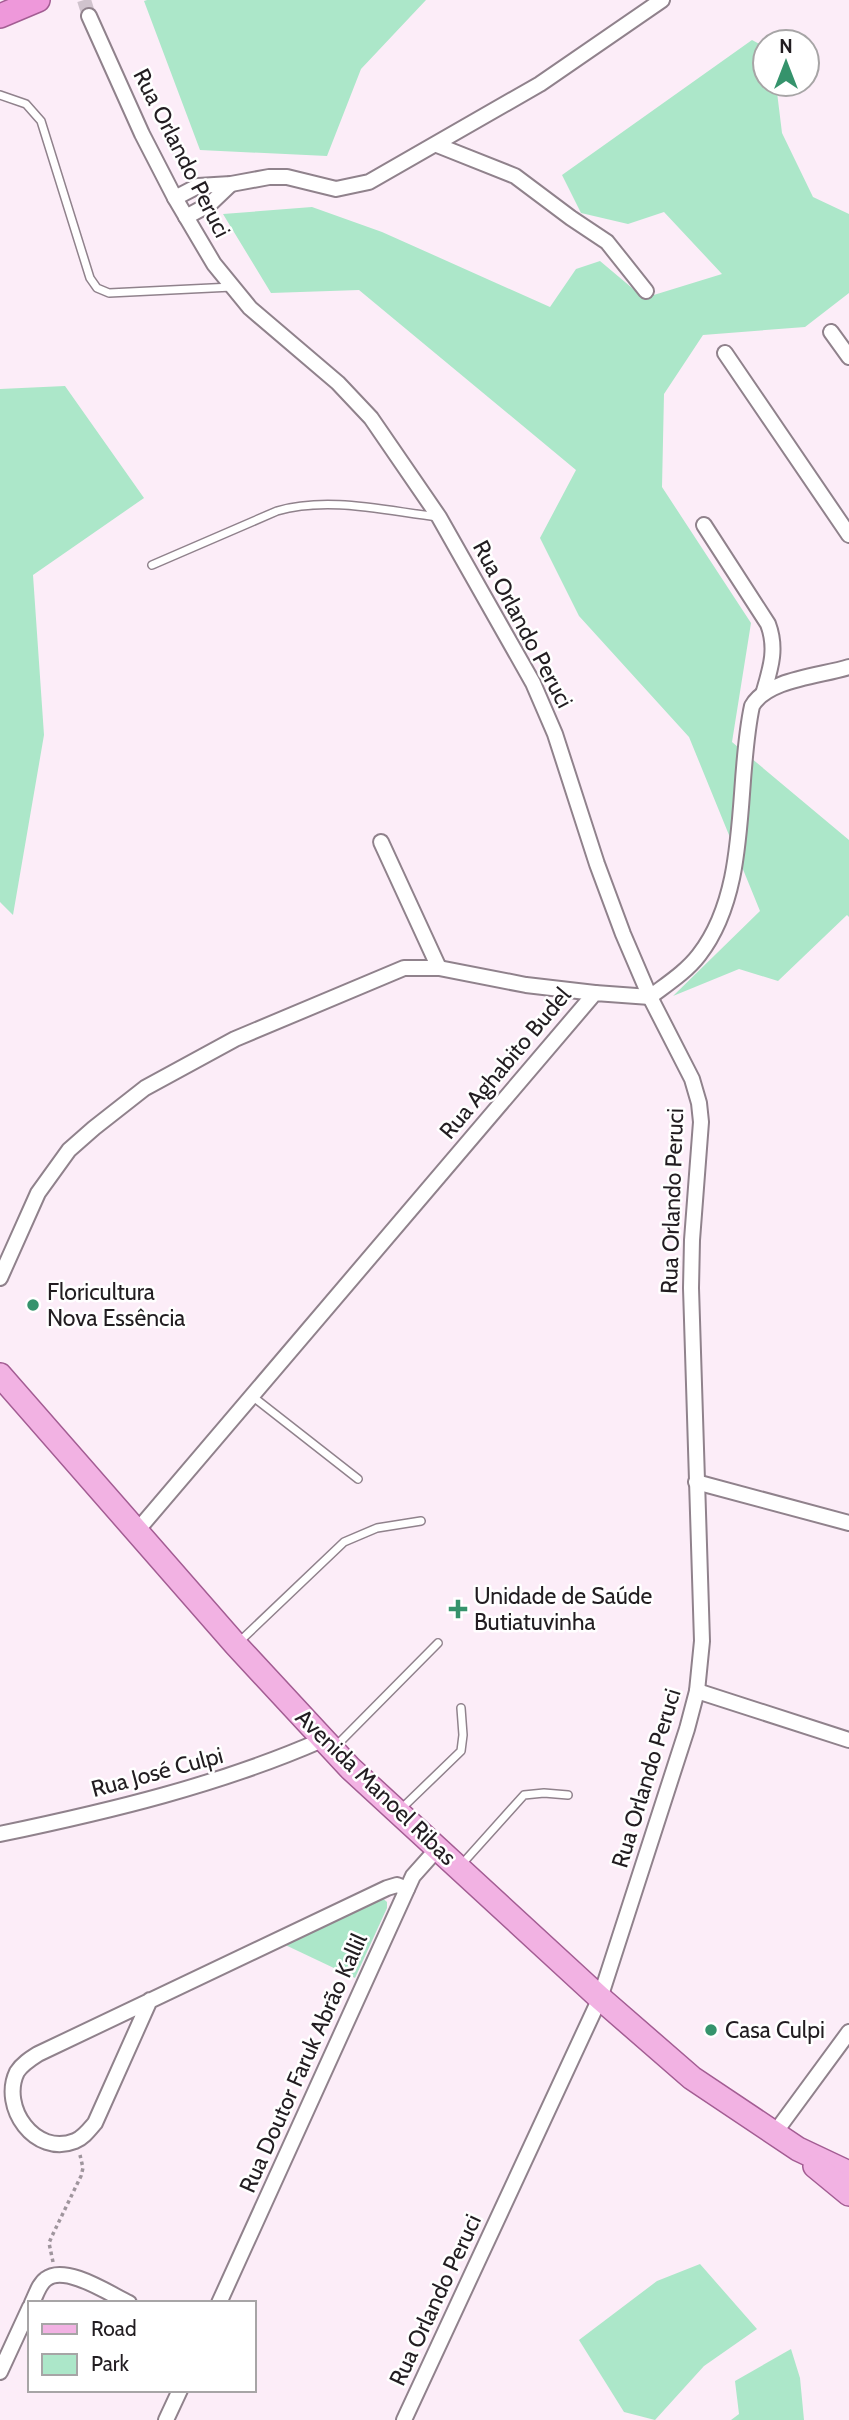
<svg xmlns="http://www.w3.org/2000/svg" width="849" height="2420" font-family="Cabin,sans-serif">
  <style>
    .green { fill: #ace7c9 }
    .lines { fill: none; stroke-linecap: round; stroke-linejoin: round }
    .minor-tunnel { stroke: #d0c3cd; stroke-width: 14; stroke-dasharray: 14 7; stroke-linecap: butt }
    .service-casing { stroke: #90828c; stroke-width: 10 }
    .minor-casing { stroke: #90828c; stroke-width: 18 }
    .primary-casing { stroke: #a35d93; stroke-width: 26 }
    .trunk-casing { stroke: #a35d93; stroke-width: 26 }
    .path { stroke: #9f959d; stroke-width: 3.5; stroke-dasharray: 3.5 3.5; stroke-linecap: butt }
    .service { stroke: #fff; stroke-width: 7 }
    .minor { stroke: #fff; stroke-width: 14 }
    .primary { stroke: #f2b2e3; stroke-width: 23 }
    .trunk { stroke: #ee98da; stroke-width: 23 }
    .poi-dot { fill: #35936c; stroke: #fff; stroke-width: 2.5 }
    .labels { text-anchor: middle; stroke-width: 5; stroke-linejoin: round; paint-order: stroke }
    .street-label { font-size: 23px; fill: #221d21; stroke: #fff }
    .poi-label { font-size: 23px; fill: #221d21; stroke: #fff; text-anchor: start }
  </style>
  <rect width="100%" height="100%" fill="#fcedf8"/>
  <g class="green">
    <polygon points="147,0 426,0 361,69 327,156 200,150 144,1"/>
    <polygon points="752,40 765,47 765,84 776,84 782,133 813,197 849,214 849,293 805,327 703,335 664,394 662,487 751,623 732,742 849,840 849,917 847,915 778,981 739,969 673,996 760,911 689,737 579,616 540,538 576,470 359,290 271,293 223,214 312,207 382,232 550,307 576,269 600,261 644,298 722,274 664,212 628,224 581,213 562,175"/>
    <polygon points="65,386 144,498 33,575 44,735 13,915 0,902 0,389"/>
    <polygon points="380,1896 387,1902 387,1908 355,1978 279,1942"/>
    <polygon points="700,2264 757,2329 704,2366 655,2420 624,2412 579,2340 657,2281"/>
    <polygon points="791,2349 800,2378 804,2420 731,2420 739,2414 735,2381"/>
  </g>
  <g class="lines">
    <polyline class="minor-tunnel" points="84,0 89,16"/>
    <defs>
      <g id="service">
        <polyline points="0,95 26,104 41,121 90,278 97,288 109,293 232,287"/>
        <path d="M 152,565 L 277,511 C 329,496 386,511 439,517"/>
        <polyline points="252,1396 358,1479"/>
        <polyline points="239,1642 344,1542 377,1528 421,1521"/>
        <polyline points="335,1747 438,1643"/>
        <polyline points="401,1809 461,1751 463,1735 461,1708"/>
        <polyline points="462,1864 524,1795 544,1793 568,1795"/>
      </g>
      <g id="minor">
        <polyline points="89,16 142,134 175,198 214,264 250,308 338,383 371,418 439,517 533,683 555,734 597,864 623,934 650,997 692,1079 699,1103 701,1122 692,1240 691,1288 702,1641 697,1691 687,1729 600,1998 404,2420"/>
        <polyline points="437,145 515,176 571,218 607,242 646,291"/>
        <polyline points="175,198 198,186 231,184 269,177 287,177 336,189 369,182 540,84 662,0"/>
        <polyline points="186,217 210,204 231,184"/>
        <polyline points="831,332 849,357"/>
        <polyline points="725,353 849,535"/>
        <path d="M 704,525 L 768,624 C 777,648 771,667 764,691"/>
        <polyline points="381,842 439,968"/>
        <polyline points="0,1278 38,1193 69,1150 94,1128 145,1088 235,1039 404,968 439,968 526,985 595,993"/>
        <polyline points="696,1482 849,1523"/>
        <path d="M 136,1532 L 595,993 L 650,997 C 667,984 686,972 699,955 C 751,888 735,784 752,706 C 767,679 821,676 849,667"/>
        <polyline points="697,1691 849,1740"/>
        <path d="M 0,1834 C 110,1811 219,1785 322,1740"/>
        <path d="M 150,2000 L 95,2123 C 89,2130 83,2138 75,2141 C 35,2157 0,2107 17,2072 C 22,2064 30,2059 38,2054 L 387,1888 L 397,1885 L 407,1889"/>
        <polyline points="774,2134 849,2032"/>
        <path d="M 32,2303 C 36,2295 39,2284 46,2279 C 65,2264 110,2294 129,2303"/>
        <polyline points="219,2303 413,1876 438,1848"/>
        <polyline points="0,2372 30,2307"/>
        <polyline points="166,2420 180,2390"/>
      </g>
      <g id="primary">
        <polyline points="0,1375 236,1645 350,1768 600,1998 692,2078 798,2149 849,2173"/>
        <polyline points="815,2166 849,2194"/>
      </g>
      <polyline id="trunk" points="0,16 38,0"/>
    </defs>
    <use href="#service" class="service-casing"/>
    <use href="#minor" class="minor-casing"/>
    <use href="#primary" class="primary-casing"/>
    <use href="#trunk" class="trunk-casing"/>
    <polyline class="path" points="53,2262 49,2243 52,2236 81,2176 83,2168 80,2155"/>
    <use href="#service" class="service"/>
    <use href="#minor" class="minor"/>
    <use href="#primary" class="primary"/>
    <use href="#trunk" class="trunk"/>
  </g>
  <g class="poi-dot">
    <circle cx="33" cy="1305" r="7"/>
    <path d="M454.5 1598.5h7v7h7v7h-7v7h-7v-7h-7v-7h7z"/>
    <circle cx="711" cy="2030" r="7"/>
  </g>
  <g class="labels">
    <g class="street-label">
      <text transform="translate(182 153) rotate(63)" y="8">Rua Orlando Peruci</text>
      <text transform="translate(523 624) rotate(62)" y="8">Rua Orlando Peruci</text>
      <text transform="translate(505 1063) rotate(-50)" y="8">Rua Aghabito Budel</text>
      <text transform="translate(672 1201) rotate(-88)" y="8">Rua Orlando Peruci</text>
      <text transform="translate(157 1772) rotate(-15)" y="8">Rua José Culpi</text>
      <text transform="translate(646 1778) rotate(-73)" y="8">Rua Orlando Peruci</text>
      <text transform="translate(376 1787) rotate(44)" y="8">Avenida Manoel Ribas</text>
      <text transform="translate(303 2063) rotate(-66)" y="8">Rua Doutor Faruk Abrão Kallil</text>
      <text transform="translate(435 2300) rotate(-65)" y="8">Rua Orlando Peruci</text>
    </g>
    <g class="poi-label">
      <text x="47" y="1300">Floricultura<tspan x="47" dy="26">Nova Essência</tspan></text>
      <text x="474" y="1604">Unidade de Saúde<tspan x="474" dy="26">Butiatuvinha</tspan></text>
      <text x="725" y="2038">Casa Culpi</text>
    </g>
  </g>
  <rect x="28" y="2301" width="228" height="91" fill="#ffffff" stroke="#a7a5a6" stroke-width="2"/>
  <rect x="42" y="2324" width="35" height="10" fill="#f2b2e3" stroke="#a7a5a6" stroke-width="2"/>
  <text x="91" y="2336" font-size="21" fill="#221d21">Road</text>
  <rect x="42" y="2354" width="35" height="21" fill="#ace7c9" stroke="#a7a5a6" stroke-width="2"/>
  <text x="91" y="2371" font-size="21" fill="#221d21">Park</text>
  <g transform="translate(786 63)"><circle r="33" fill="#ffffff" stroke="#a7a5a6" stroke-width="2"/>
  <path d="M0-5L12 26L0 18L-12 26Z" fill="#35936c"/>
  <text y="-10" font-size="19" font-weight="bold" text-anchor="middle" fill="#221d21">N</text>
  </g>
</svg>
